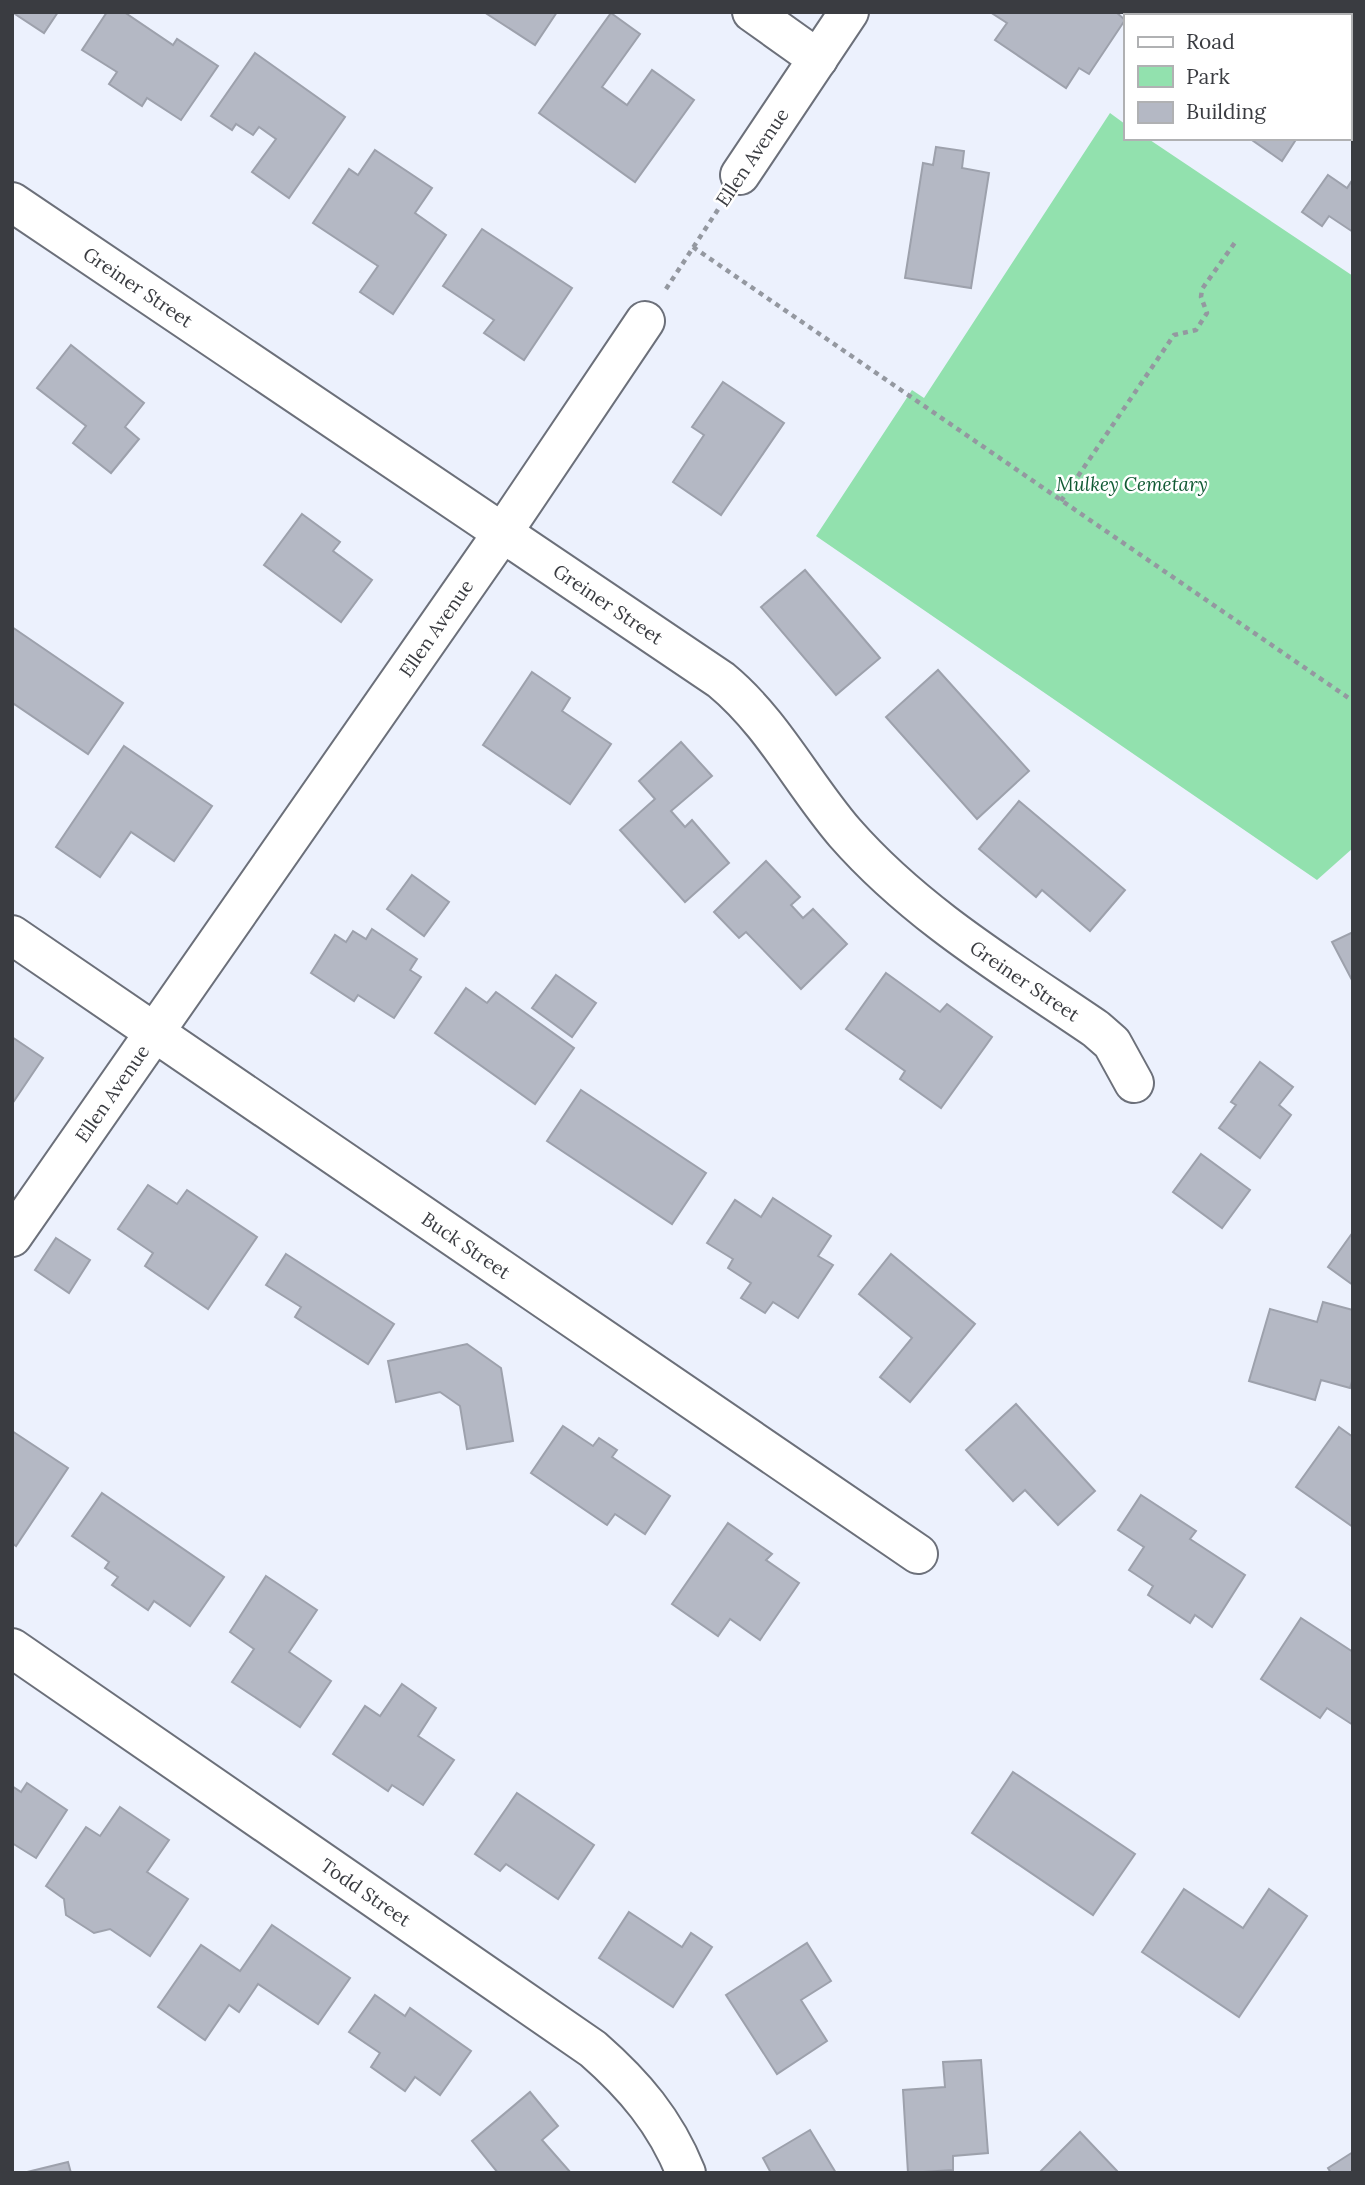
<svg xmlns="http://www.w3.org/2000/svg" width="1365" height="2185" font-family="Lora,serif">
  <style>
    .green { fill: #92e1ae }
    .building { fill: #b4b8c4; stroke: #9da1ac; stroke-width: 2 }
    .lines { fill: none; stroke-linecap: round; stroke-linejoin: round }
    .minor-casing { stroke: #6c707a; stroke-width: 42 }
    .path { stroke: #9498a0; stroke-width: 4.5; stroke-dasharray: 5 5; stroke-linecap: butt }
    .minor { stroke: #fff; stroke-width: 38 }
    .labels { text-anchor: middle; stroke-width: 5; stroke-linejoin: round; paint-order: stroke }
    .street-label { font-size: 19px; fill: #3a3c41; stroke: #fff }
    .park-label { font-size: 19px; font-style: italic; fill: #115a34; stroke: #fff }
  </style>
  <rect width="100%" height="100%" fill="#ecf1fd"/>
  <polygon class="green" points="1110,113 1125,124 1125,138 1147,138 1353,276 1353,848 1317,880 816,536 912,390 924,398"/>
  <g class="building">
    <polygon points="12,12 58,12 44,33"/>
    <polygon points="107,12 124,12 173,45 177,39 218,66 181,120 147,98 142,106 109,84 117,72 82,50"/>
    <polygon points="484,12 557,12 535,45"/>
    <polygon points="990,12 1116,12 1125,20 1089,74 1079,68 1066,88 995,40 1007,23"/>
    <polygon points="611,13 640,34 602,87 627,105 652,70 694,100 635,182 539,113"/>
    <polygon points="255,53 345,117 289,198 252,172 276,139 259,127 253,135 236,124 232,130 211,116"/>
    <polygon points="1249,138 1297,138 1282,161"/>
    <polygon points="936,147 964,151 962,168 989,173 971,288 905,278 923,163 933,165"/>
    <polygon points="375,150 432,188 415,213 446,235 393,314 360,292 378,266 313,223 349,169 358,175"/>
    <polygon points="1328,175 1347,188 1353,179 1353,232 1329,216 1322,226 1302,212"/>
    <polygon points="482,229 572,288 524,360 484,333 494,320 443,286"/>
    <polygon points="71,345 144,403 125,427 139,439 111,473 73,443 86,426 37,388"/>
    <polygon points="723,382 784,423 721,515 673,482 704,435 692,427"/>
    <polygon points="302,514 340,542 333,551 372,580 341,622 264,565"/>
    <polygon points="805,570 880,658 836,695 761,607"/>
    <polygon points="12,627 123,703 88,754 14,704 12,707"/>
    <polygon points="938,670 1029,771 977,819 886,717"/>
    <polygon points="532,672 570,698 562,711 611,744 570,804 483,745"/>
    <polygon points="681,742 712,776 671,811 685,827 692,820 729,863 685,902 620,830 655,799 639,781"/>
    <polygon points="124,746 212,806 174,861 131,832 100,877 56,847"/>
    <polygon points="1019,801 1125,890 1090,931 1042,890 1036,897 979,849"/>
    <polygon points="766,861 800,897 791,905 803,918 813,909 847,944 801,989 746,932 739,938 714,912"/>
    <polygon points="412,875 449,902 424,936 387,909"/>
    <polygon points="372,929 417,959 410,970 421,977 394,1018 358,995 354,1001 311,973 335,935 346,942 353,931 366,939"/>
    <polygon points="1353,932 1353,982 1332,942"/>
    <polygon points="886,973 940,1012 947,1004 992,1037 941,1108 900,1079 905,1071 846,1029"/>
    <polygon points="556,975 596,1003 572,1037 532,1008"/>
    <polygon points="466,988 487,1003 496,992 574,1048 535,1104 435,1033"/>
    <polygon points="12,1037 43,1058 12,1104"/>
    <polygon points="1260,1062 1293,1087 1279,1105 1291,1115 1260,1158 1219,1128 1236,1105 1231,1102"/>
    <polygon points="581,1090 706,1173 672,1224 547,1141"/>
    <polygon points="1201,1154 1250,1190 1222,1228 1173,1192"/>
    <polygon points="148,1185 177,1204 187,1190 257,1237 208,1309 145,1266 153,1253 118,1229"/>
    <polygon points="773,1198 831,1236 818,1256 833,1265 798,1318 773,1302 765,1313 741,1298 751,1283 728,1268 733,1259 707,1243 735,1200 761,1217"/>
    <polygon points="1353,1232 1353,1285 1328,1267"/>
    <polygon points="56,1238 90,1260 69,1293 35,1270"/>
    <polygon points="286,1254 394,1324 368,1364 295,1317 301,1307 266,1285"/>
    <polygon points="891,1254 975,1324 910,1402 880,1377 912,1338 859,1294"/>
    <polygon points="1323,1302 1353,1310 1353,1378 1350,1388 1321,1380 1315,1400 1249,1381 1270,1309 1317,1322"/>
    <polygon points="467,1344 501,1368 513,1441 467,1449 460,1406 440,1392 396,1402 388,1361"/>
    <polygon points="1016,1404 1095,1491 1058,1525 1025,1490 1013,1501 966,1450"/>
    <polygon points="563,1426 593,1446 599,1438 617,1450 612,1457 670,1496 645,1534 615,1514 607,1525 531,1473"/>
    <polygon points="1339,1427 1353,1437 1353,1527 1296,1487"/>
    <polygon points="12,1431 68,1468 16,1546 12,1543"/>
    <polygon points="102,1493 224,1577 190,1626 154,1601 148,1610 112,1585 118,1577 105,1568 109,1562 72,1536"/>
    <polygon points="1141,1495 1196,1531 1190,1539 1245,1575 1212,1627 1195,1615 1190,1623 1148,1595 1153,1586 1129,1570 1144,1547 1118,1530"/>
    <polygon points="728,1523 772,1554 766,1560 799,1583 760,1640 730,1619 718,1636 672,1604"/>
    <polygon points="266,1576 317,1610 289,1652 331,1681 300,1727 232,1682 254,1649 230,1632"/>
    <polygon points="1301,1618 1353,1652 1353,1725 1327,1708 1320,1718 1261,1679"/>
    <polygon points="402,1684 436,1708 418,1736 454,1760 423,1805 392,1785 388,1791 333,1754 365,1706 380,1716"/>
    <polygon points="1013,1772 1135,1854 1093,1915 972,1833"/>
    <polygon points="27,1783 67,1810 36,1858 12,1843 12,1786 21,1792"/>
    <polygon points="517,1793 594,1845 558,1899 506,1864 500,1871 475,1854"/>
    <polygon points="120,1807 169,1840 147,1872 188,1899 150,1956 110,1929 94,1933 66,1915 64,1899 46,1886 86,1827 100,1836"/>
    <polygon points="1184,1889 1243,1928 1269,1889 1307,1916 1239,2017 1142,1952"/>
    <polygon points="629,1912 682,1947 691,1933 712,1947 673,2007 599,1958"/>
    <polygon points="272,1925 350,1978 318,2024 258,1984 239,2012 229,2005 205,2040 158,2007 201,1945 240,1971"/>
    <polygon points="807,1943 831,1981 801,2000 827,2041 777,2074 726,1995"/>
    <polygon points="375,1995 405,2016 410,2008 471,2051 440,2095 415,2077 405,2091 371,2067 380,2053 349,2032"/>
    <polygon points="981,2060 988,2153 953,2156 953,2170 908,2173 903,2090 945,2087 943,2062"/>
    <polygon points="530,2092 558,2126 542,2140 571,2173 498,2173 472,2141"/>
    <polygon points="810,2130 836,2173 771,2173 763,2158"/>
    <polygon points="1080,2132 1119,2173 1039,2173"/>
    <polygon points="1353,2152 1353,2173 1331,2173 1328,2168"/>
    <polygon points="68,2162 71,2173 23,2173"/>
  </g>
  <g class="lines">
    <defs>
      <g id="minor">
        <polyline points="752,12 818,59"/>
        <polyline points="1347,12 1353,16"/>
        <polyline points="740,175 849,12"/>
        <path id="s1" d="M 12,202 L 721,680 C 773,723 802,783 845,833 C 916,914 1008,969 1096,1029 L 1112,1043 L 1134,1083"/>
        <path id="s2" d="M 12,935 L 918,1554"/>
        <path id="s3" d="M 12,1237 L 503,532 L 645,321"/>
        <path id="s4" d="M 12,1648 L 593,2049 C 634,2085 665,2121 686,2173"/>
      </g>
    </defs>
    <use href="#minor" class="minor-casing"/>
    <g class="path">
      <polyline points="693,247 1353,701"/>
      <polyline points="666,289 719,208"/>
      <polyline points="1061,501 1174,335 1196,330 1207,313 1201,297 1202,289 1236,241"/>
    </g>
    <use href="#minor" class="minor"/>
  </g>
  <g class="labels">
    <g class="street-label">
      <text transform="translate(752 157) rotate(-56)" y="7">Ellen Avenue</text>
      <text dy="7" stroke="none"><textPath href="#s1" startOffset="152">Greiner Street</textPath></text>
      <text dy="7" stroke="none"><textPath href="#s1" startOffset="719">Greiner Street</textPath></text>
      <text dy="7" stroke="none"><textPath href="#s3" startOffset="742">Ellen Avenue</textPath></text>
      <text dy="7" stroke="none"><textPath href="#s1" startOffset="1286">Greiner Street</textPath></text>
      <text dy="7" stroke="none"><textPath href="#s3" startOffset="175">Ellen Avenue</textPath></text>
      <text dy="7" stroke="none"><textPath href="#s2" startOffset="550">Buck Street</textPath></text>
      <text dy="7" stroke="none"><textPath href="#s4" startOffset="430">Todd Street</textPath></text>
    </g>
    <g class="park-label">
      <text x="1132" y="491">Mulkey Cemetary</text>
    </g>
  </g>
  <rect width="1365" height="2185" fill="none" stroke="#3a3c41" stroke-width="28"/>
  <rect x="1124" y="14" width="228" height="126" fill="#ffffff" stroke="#b0b1b3" stroke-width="2"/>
  <rect x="1138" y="37" width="35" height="10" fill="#ffffff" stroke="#b0b1b3" stroke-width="2"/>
  <text x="1186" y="49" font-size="21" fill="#3a3c41">Road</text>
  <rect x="1138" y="66" width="35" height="21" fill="#92e1ae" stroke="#b0b1b3" stroke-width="2"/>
  <text x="1186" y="84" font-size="21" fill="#3a3c41">Park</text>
  <rect x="1138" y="102" width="35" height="21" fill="#b4b8c4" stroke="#b0b1b3" stroke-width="2"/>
  <text x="1186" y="119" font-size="21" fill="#3a3c41">Building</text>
</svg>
